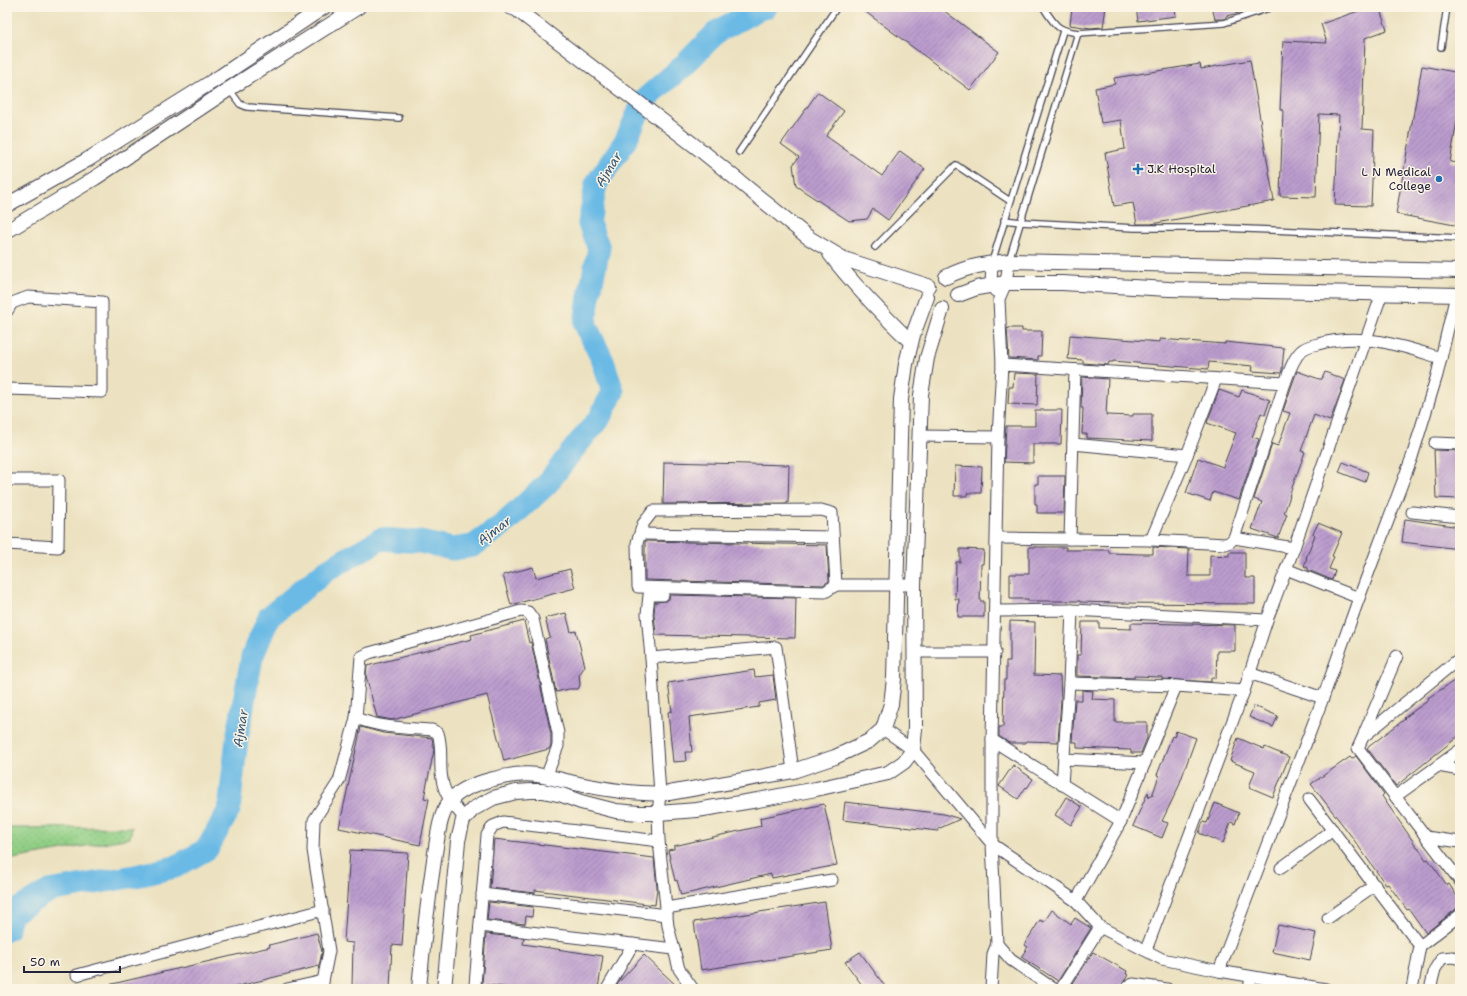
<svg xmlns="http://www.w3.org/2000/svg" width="1467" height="996" font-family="'Shantell Sans',sans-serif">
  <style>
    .grass { fill: url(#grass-dots); stroke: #5a7860 }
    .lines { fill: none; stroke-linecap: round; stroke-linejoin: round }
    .river { stroke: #6abae5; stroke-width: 23 }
    .building { fill: url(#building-hatch) }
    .service-casing { stroke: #403f4f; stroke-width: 8 }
    .minor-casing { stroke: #403f4f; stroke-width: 13 }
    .tertiary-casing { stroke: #403f4f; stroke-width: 16 }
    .service { stroke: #fff; stroke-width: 5.5 }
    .minor { stroke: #fff; stroke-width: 11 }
    .tertiary { stroke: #fff; stroke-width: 14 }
    .poi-dot { fill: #1f6fb2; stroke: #fcf5e5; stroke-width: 1.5 }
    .labels { text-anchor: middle; stroke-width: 3; stroke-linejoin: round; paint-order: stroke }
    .poi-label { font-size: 12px; fill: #22223b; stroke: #fcf5e5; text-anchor: start }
    .water-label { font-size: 13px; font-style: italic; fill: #3b5776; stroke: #fcf5e5 }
  </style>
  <defs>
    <pattern id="grass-dots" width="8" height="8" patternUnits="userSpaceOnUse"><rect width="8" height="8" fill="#91cf85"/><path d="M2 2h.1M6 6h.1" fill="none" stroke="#7db174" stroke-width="1.8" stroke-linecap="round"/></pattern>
    <pattern id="building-hatch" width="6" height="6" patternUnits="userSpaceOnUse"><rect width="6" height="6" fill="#bb9cce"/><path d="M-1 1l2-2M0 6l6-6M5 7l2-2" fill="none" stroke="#987fa8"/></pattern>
  </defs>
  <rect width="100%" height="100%" fill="#fcf5e5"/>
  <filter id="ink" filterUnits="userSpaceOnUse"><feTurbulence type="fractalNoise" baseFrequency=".025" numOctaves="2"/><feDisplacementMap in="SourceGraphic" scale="8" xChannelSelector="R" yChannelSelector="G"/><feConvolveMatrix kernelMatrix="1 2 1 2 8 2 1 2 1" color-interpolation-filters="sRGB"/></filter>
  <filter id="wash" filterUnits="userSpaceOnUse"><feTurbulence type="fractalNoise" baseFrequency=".012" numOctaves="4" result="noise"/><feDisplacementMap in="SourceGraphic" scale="16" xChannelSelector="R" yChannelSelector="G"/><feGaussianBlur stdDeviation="0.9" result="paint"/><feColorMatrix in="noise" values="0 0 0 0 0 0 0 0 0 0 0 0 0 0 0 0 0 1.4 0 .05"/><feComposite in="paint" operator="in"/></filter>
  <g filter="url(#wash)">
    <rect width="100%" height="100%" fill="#ece2c1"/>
    <polygon class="grass" points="132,827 130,838 7,860 7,828"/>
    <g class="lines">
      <polyline class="river" points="7,930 12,913 49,891 135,876 175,867 207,849 229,810 237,739 252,657 269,617 327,570 381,539 420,542 452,549 473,546 505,523 547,484 576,446 599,419 613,392 603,361 585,324 589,297 599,248 589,224 596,184 626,140 644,100 683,66 718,31 757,10 766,7"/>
    </g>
    <g id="blocks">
      <g class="building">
        <polygon points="859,7 939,7 999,52 970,90"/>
        <polygon points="1072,7 1106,7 1103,27 1091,28 1070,25"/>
        <polygon points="1136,7 1175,7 1176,16 1138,21"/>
        <polygon points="1212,7 1246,7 1247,11 1226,16 1226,18 1223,19 1215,19"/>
        <polygon points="1370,7 1379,7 1387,30 1365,38 1362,129 1374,130 1371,206 1335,205 1339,115 1319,114 1316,197 1280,196 1283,110 1280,110 1283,41 1327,43 1321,24"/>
        <polygon points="1250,60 1274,201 1151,224 1137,224 1133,203 1114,206 1105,153 1125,149 1121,120 1101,123 1095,88 1115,84 1114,78 1200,64 1201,69"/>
        <polygon points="1422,66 1460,73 1460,122 1457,121 1450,162 1460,163 1460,226 1396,214"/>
        <polygon points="818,92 844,111 826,136 882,176 900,151 925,169 888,220 873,209 867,219 849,221 796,186 793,165 799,157 781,144"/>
        <polygon points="1007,328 1022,328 1022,331 1042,331 1041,356 1038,356 1038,360 1009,358"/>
        <polygon points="1070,335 1160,342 1160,339 1225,344 1225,342 1284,348 1282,370 1281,373 1252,371 1253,366 1209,362 1208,369 1113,361 1113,362 1109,362 1108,365 1083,363 1083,360 1068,359"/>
        <polygon points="1297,371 1319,379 1322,379 1325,372 1345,380 1330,421 1314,415 1301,451 1305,452 1289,496 1290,496 1284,513 1287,514 1278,538 1252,529 1262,502 1254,499 1272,444 1278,446 1290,413 1283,411"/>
        <polygon points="1014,373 1038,374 1037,405 1008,404 1009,387 1013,387"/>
        <polygon points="1082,377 1108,379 1106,415 1133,416 1133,414 1152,414 1152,441 1087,438 1087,434 1082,434 1083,408 1081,408"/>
        <polygon points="1219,390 1239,397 1242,390 1270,400 1265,415 1261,413 1252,437 1259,439 1239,500 1213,492 1210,501 1186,493 1198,458 1223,467 1236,433 1207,423"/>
        <polygon points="1035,410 1062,410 1061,444 1033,444 1033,463 1004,462 1006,426 1035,426"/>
        <polygon points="1434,450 1460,451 1460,499 1436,498"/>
        <polygon points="664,462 789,465 788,503 663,504"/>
        <polygon points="1343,462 1368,472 1365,482 1339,472"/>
        <polygon points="955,466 982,467 981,493 967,493 967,496 954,496"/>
        <polygon points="1038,476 1065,476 1064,513 1037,513 1037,504 1035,504 1035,484 1038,484"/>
        <polygon points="1405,519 1460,527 1460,549 1402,542"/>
        <polygon points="1318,523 1342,533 1332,556 1334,557 1329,569 1335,571 1332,580 1308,570 1308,568 1304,566 1307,558 1306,558 1315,535 1313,534"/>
        <polygon points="645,541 827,545 829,581 823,585 645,580"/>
        <polygon points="1029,547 1066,547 1066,550 1109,550 1109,553 1140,554 1153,554 1153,547 1189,549 1188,576 1210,576 1210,555 1229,556 1229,552 1245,552 1245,578 1255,578 1255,604 1115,603 1080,602 1080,601 1028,601 1028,599 1010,599 1010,574 1029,574"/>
        <polygon points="960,549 984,550 983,564 981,564 980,601 984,601 984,617 958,617 959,599 955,599 956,562 960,562"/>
        <polygon points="533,567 536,578 570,569 575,588 511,605 503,575"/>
        <polygon points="670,595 796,598 795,638 656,635 654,614 655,602 666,601 669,599"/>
        <polygon points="566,613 571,632 576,631 585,666 579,675 580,685 578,689 569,689 556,692 545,639 550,637 545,618"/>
        <polygon points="524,621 529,643 531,642 551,734 551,745 549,749 504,761 487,695 392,720 377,717 366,676 367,666 472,639 471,635"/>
        <polygon points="1010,621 1035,622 1034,675 1060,676 1061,700 1058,742 1026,741 1026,743 1009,743 999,736 999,727 1003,727 1004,680 1006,680 1006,661 1010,661"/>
        <polygon points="1082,622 1099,622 1099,628 1131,629 1131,623 1235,625 1235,651 1217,651 1216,678 1211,678 1211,682 1162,679 1162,677 1134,676 1134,678 1077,676 1077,655 1081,655"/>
        <polygon points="754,670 755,677 773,675 776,700 759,703 759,707 689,717 692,752 685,752 686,761 673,762 668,712 672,711 668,683"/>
        <polygon points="1460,677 1460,735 1396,786 1367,748 1405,719 1404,718 1429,700 1428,698"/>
        <polygon points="1082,690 1093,691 1092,699 1115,700 1115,722 1147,722 1147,738 1141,753 1131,753 1131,750 1077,748 1077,742 1072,742 1075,700 1082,700"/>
        <polygon points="1254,706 1278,716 1273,727 1249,717"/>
        <polygon points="361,727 383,733 432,738 434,750 424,798 429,799 420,845 339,828"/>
        <polygon points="1176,731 1196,738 1178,788 1162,821 1168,823 1162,838 1133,826 1148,792 1149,798 1150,795 1152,796 1159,776 1157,775 1172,736 1174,737"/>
        <polygon points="1238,738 1264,749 1265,747 1289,757 1273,797 1249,787 1255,771 1230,761"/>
        <polygon points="1356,756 1384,794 1382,796 1417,847 1418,847 1426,860 1428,859 1447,885 1449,884 1460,901 1460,908 1456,909 1426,933 1409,909 1407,910 1388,884 1386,885 1349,833 1311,784 1350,757 1352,759"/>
        <polygon points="1013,765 1033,779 1027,788 1026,787 1018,799 999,786"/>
        <polygon points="1066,797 1082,807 1071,825 1055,815"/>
        <polygon points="845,802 944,814 960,819 938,829 938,831 843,820"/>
        <polygon points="1215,803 1239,813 1235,824 1231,822 1223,843 1199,833 1203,822 1207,823"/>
        <polygon points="824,804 837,865 772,878 771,874 681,895 677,880 675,881 668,850 674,849 674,846 761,826 760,818"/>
        <polygon points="494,839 654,858 657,888 655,905 535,890 535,893 490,888"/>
        <polygon points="350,850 408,853 402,946 392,945 390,989 352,989 353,943 344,942"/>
        <polygon points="489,902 533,907 532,917 526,916 525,924 487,920"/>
        <polygon points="825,902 832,950 701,970 694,922"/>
        <polygon points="1052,910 1071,924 1075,918 1091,928 1058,981 1021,957 1028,947 1024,945 1040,920 1044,922"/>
        <polygon points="1278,925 1316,933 1310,960 1272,952"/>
        <polygon points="317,933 322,952 319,966 227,989 109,989 108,985 270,947 269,945"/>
        <polygon points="486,934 524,938 523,944 603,956 598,989 518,989 482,984"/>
        <polygon points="860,952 887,989 865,989 845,962"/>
        <polygon points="1093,952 1127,971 1126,974 1128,975 1119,989 1070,988"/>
        <polygon points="644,955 680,989 615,989 619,982"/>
      </g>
    </g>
  </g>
  <g filter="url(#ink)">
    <use href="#blocks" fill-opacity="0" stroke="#403f4f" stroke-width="1"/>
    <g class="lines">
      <defs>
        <g id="service">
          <path d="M 1043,7 C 1055,24 1055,30 1078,33 L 1224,23 L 1272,7"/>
          <polyline points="1441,47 1447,7"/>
          <polyline points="229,89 240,104 247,107 399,118"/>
          <polyline points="739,152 837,7"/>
          <polyline points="1004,220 1021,222 1135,228 1222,228 1460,238"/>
          <polyline points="875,247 956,165 1010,201"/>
          <polyline points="1009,260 1078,33"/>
          <polyline points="992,262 1063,31"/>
        </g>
        <g id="minor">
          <polyline points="1009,261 1006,283 999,299 1002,365 998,437 992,740 992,844 997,944 1011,960 1054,989"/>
          <polyline points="992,263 991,285 995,291"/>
          <polyline points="7,311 12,303 28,297 102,302 102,392 7,389"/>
          <path d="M 1285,383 C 1289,372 1293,359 1301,351 C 1305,347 1313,345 1318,344 C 1363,332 1398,345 1441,358"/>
          <polyline points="919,436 998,437"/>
          <polyline points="1435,443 1460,444"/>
          <polyline points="1073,444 1187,455"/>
          <polyline points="7,480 59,480 58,547 7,544"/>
          <polygon points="821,510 832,513 836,585 825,592 638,587 637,543 643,524 653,511"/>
          <polyline points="1412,512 1460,517"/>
          <polyline points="640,534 833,537"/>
          <polyline points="997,538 1151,540 1226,544 1230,542 1234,538 1285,383 1002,365"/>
          <polyline points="1234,538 1294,548"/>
          <polyline points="1070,539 1075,370"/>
          <polyline points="1151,540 1187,455 1216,379"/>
          <polyline points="1286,569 1359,598"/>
          <polyline points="836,585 914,585"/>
          <polyline points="996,611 1072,610 1267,620"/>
          <polyline points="915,652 995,652"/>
          <polyline points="651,658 647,614 649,595 663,595"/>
          <polyline points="1460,658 1363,737 1358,748 1460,881"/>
          <polyline points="1249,673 1323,698"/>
          <polyline points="1069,683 1176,686 1244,691"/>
          <path d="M 356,718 C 381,728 406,728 432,730 L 438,733 C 443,748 439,764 442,779 C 444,795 455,807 465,819"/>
          <polyline points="883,729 913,750 992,844 1076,901 1100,927 1162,959 1219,971 1326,989"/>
          <polyline points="1364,734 1397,656"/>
          <polyline points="992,740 1121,821"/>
          <polyline points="1064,759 1145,763"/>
          <polyline points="1438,766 1460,770"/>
          <polyline points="1062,785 1069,683 1072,610"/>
          <polyline points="1396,796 1460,750"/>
          <polyline points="1309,799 1420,946"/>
          <polyline points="1426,837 1460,842"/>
          <polyline points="1281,868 1333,830"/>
          <polyline points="482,894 667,915"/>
          <polyline points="1076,901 1121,821 1176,686"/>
          <polyline points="666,908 832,880"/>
          <polyline points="1328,918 1375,885"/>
          <polyline points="480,926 674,949"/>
          <polyline points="1146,950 1244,691 1267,620 1294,548 1382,293"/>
          <polyline points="1219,971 1323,698 1359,598 1412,457 1437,375 1456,295"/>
          <polyline points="77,975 323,910"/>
          <polyline points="287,989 323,981"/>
          <polyline points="323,989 323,981 329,951 313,850 314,820 339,781 356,718 361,657 369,653 521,611 528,612 533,619 558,733 558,746 546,777"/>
          <polyline points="477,989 475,985 487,835 493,826 503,822 659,841"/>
          <polyline points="607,989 633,944"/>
          <polyline points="693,989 679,969 668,926 659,841 658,813 660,794 651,658 776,647 793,771"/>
          <polyline points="991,989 993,954 997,944"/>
          <polyline points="1061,989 1100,927"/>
          <polyline points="1127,989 1128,986 1133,984 1167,989"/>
          <polyline points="1249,989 1251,977"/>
          <polyline points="1412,989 1420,946 1460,915"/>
          <polyline points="1430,989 1435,969 1442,958 1453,957 1460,959"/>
        </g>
        <g id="tertiary">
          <polyline points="510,7 516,9 703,152 809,238 844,259 928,286"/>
          <polyline points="7,205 87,160 221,76 324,7"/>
          <polyline points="7,231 95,178 229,89 358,7"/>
          <path d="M 830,254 C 854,286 882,314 911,342"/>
          <path d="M 946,277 C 967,266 986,264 1009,261 L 1460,271"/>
          <polyline points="958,295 977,288 1006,283 1062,283 1169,289 1460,295"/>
          <path d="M 419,989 C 423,943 428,899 435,853 C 438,836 439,816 450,801 C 465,782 514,772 537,775 C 551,777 565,781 579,784 C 608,790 639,795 669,793 L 793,771 L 835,757 L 869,741 L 883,729 L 891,704 L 894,679 L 901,399 L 906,364 L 913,335 L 927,297"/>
          <polyline points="444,989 458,841 463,820 473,809 493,798 516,792 531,791 543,791 562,795 581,802 616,811 639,813 658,813 697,810 758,800 816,789 888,773 904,762 913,750 915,728 914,585 921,395 927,358 942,309"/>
        </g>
      </defs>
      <use href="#service" class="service-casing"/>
      <use href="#minor" class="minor-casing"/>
      <use href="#tertiary" class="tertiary-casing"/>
      <use href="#service" class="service"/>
      <use href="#minor" class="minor"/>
      <use href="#tertiary" class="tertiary"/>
    </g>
  </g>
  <g class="poi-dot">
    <path d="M1136 163h4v4h4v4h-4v4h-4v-4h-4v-4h4z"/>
    <circle cx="1439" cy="179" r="4"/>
  </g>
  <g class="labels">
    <g class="poi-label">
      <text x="1147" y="173">J.K Hospital</text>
      <text x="1431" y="176" text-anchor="end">L N Medical<tspan x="1431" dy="14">College</tspan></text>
    </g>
    <g class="water-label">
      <text transform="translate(608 169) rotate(-58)" y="5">Ajmar</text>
      <text transform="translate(494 530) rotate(-37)" y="5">Ajmar</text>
      <text transform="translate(240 728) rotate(-81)" y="5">Ajmar</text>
    </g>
  </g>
  <rect width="1467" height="996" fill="none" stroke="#fcf5e5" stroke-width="24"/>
  <path d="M24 966v6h96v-6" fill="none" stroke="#22223b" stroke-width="2"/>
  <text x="30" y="966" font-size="12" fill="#22223b" stroke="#fcf5e5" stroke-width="3" paint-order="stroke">50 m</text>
</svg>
